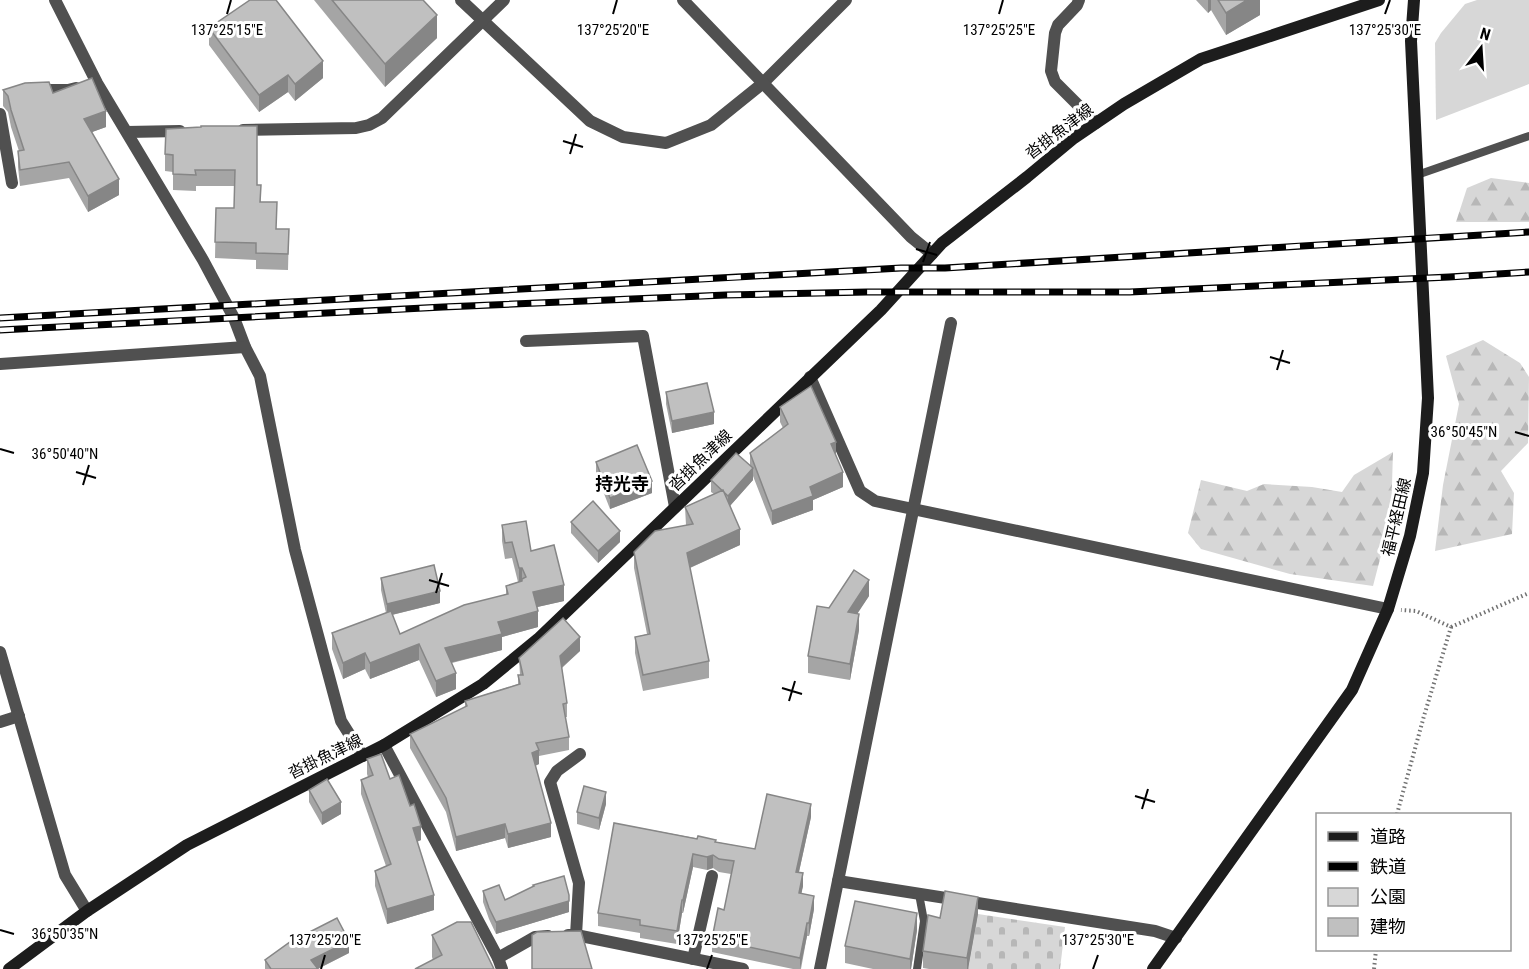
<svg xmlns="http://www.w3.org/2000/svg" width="1529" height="969" font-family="'Roboto Condensed','Noto Sans JP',sans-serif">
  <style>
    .green { fill: #d7d7d7 }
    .forest { fill: url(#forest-firs) }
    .cemetery { fill: url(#cemetery-stones) }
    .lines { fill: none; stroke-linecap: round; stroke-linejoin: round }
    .path { stroke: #727272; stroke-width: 4; stroke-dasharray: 1.5 3; stroke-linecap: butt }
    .lane { stroke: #505050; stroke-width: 8 }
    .street { stroke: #505050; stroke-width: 12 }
    .secondary { stroke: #1d1d1d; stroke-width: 12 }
    .rail-casing { stroke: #000; stroke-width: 7 }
    .rail { stroke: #fff; stroke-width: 4.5; stroke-dasharray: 14; stroke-linecap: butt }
    .wall { fill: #a5a5a5 }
    .shaded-wall { fill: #868686 }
    .building { fill: #c0c0c0; stroke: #868686; stroke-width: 1.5 }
    .ticks { fill: none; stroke: #000; stroke-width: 2 }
    .labels { text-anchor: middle; stroke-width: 6; stroke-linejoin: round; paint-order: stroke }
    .street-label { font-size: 16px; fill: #000; stroke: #fff }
    .neighbourhood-label { font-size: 18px; font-weight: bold; fill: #000; stroke: #fff }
    .ticks-label { font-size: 15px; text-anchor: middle; fill: #000; stroke: #fff; stroke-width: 6; stroke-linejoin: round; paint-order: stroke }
  </style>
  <defs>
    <pattern id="forest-firs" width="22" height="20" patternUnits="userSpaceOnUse" patternTransform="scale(1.5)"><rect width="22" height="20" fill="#d7d7d7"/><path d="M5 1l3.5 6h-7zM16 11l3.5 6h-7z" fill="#b7b7b7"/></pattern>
    <pattern id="cemetery-stones" width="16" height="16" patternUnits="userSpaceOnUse" patternTransform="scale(1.5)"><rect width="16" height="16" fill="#d7d7d7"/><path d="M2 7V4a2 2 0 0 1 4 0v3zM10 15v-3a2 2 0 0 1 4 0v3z" fill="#b7b7b7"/></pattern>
  </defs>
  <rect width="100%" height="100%" fill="#fff"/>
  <polygon class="green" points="1477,0 1529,0 1529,84 1436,120 1435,43 1441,33 1465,4"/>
  <g class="forest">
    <polygon points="1491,178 1529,183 1529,222 1456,222 1467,188"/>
    <polygon points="1483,340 1520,363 1529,377 1528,443 1501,471 1514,493 1512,534 1435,551 1443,485 1459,404 1446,356"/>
    <polygon points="1393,452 1391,517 1373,586 1290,574 1201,549 1188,533 1201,480 1247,491 1264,484 1312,487 1342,492 1354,475"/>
  </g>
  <polygon class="cemetery" points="978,914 1065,927 1060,969 968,969"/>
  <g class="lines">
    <g class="path">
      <polyline points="1451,627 1529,593"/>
      <polyline points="1397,814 1424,716 1451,627 1416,611 1401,610"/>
      <polyline points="1374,969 1376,950"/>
    </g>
    <g class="lane">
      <polyline points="1417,175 1529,136"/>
      <polyline points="917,969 924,921 919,894"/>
    </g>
    <g class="street">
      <polyline points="55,0 97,83 203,260 234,318 245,347 260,376 295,550 341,721 363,756"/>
      <polyline points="461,0 590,121 623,137 666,143 711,125 762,84 846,0"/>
      <polyline points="683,0 911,237 932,254"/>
      <polyline points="1079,0 1077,5 1058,25 1055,33 1051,71 1055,82 1096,123"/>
      <polyline points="36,90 68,90 76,88"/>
      <polyline points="0,114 12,183"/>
      <polyline points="243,130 356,128 369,125 382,118 504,0"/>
      <polyline points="127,132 180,131"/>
      <polyline points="526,341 643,336 675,507"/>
      <polyline points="0,364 245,347"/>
      <polyline points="810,377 860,491 875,501 1388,609"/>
      <polyline points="0,652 65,875 87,911"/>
      <polyline points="0,722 19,716"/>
      <polyline points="384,745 498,958 502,969"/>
      <polyline points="838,881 951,323"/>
      <polyline points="568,935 576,935 743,969"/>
      <polyline points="576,935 579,883 550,782 557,771 580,754"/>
      <polyline points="498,958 535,937 548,936"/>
      <polyline points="693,959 712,876"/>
      <polyline points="820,969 838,881 1155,931 1176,938"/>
    </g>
    <g class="secondary">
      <polyline points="9,969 87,911 187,845 384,745 483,684 538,639 881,310 942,243 1027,177 1074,138 1124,104 1201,59 1379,0"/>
      <polyline points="1153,969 1352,690 1388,609 1410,536 1423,473 1428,398 1411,41 1414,0"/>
    </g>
    <defs>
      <g id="rail">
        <polyline points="0,318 901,268 945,268 1529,232"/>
        <polyline points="0,330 443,307 726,295 867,292 1130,292 1449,277 1529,272"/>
      </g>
    </defs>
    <use href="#rail" class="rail-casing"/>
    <use href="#rail" class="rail"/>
  </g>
  <g class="wall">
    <polygon points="314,0 423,0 437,38 385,87"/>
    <polygon points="1196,0 1260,0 1260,15 1226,35 1211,10 1208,13"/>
    <polygon points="209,28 323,78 295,101 288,92 259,112 209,45"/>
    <polygon points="3,90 53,93 106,127 92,132 119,195 88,212 69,178 20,186 18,167 18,151 19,151 11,127 8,112 3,106"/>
    <polygon points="201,127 257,185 261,202 276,229 289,229 288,270 256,269 256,260 215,258 216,208 234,208 235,186 196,186 196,191 173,190 173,172 165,171 165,154"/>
    <polygon points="666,392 714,424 672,433 666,404"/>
    <polygon points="780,407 836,455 843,487 813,500 813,510 772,525 753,476 753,480 730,506 740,545 690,568 709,661 709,678 643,691 635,653 635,637 647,634 634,568 634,552 686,525 685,507 714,494 711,492 711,480 750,465 750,453 783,428 780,422"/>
    <polygon points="596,462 652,493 610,509 596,473"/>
    <polygon points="571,522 620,542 598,563 571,533"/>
    <polygon points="502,525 531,551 564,601 537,607 538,627 502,637 502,650 452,663 456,689 436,697 419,660 370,679 365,669 343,679 332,649 332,633 386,613 381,590 381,578 440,603 392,615 400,634 506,594 506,586 518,582 512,558 505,559 502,541"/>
    <polygon points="869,596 857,613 859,630 850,680 808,673 808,656 829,608"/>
    <polygon points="580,651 562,668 567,703 567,717 565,717 569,737 569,750 539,756 539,764 535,766 551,837 508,848 505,838 456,851 446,812 410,748 410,734 465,707 465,701 518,684 518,675 520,675 519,658"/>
    <polygon points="367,759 390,779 421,840 417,842 434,910 387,924 375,886 375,871 386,866 361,794 361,780 368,777 367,774"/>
    <polygon points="309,790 341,814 322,825 309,802"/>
    <polygon points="606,804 599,830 577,824 577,812"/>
    <polygon points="811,817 799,872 803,886 801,893 814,909 809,936 807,936 801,969 793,969 712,952 712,939 724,910 731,874 719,872 713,868 707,870 693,867 683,913 682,913 677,944 640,938 640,933 598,926 598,913 614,823 755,849"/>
    <polygon points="483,891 505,900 569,912 496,934 489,919 483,902"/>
    <polygon points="978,914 968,969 929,969 923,968 923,951 940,918"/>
    <polygon points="917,930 911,969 873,969 845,963 845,946"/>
    <polygon points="432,935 494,969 433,960 432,957"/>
    <polygon points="349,953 318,969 265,969 265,960"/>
  </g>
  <g class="shaded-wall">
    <polygon points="1208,0 1211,0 1211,10 1208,13"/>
    <polygon points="1247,0 1260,0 1260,15 1226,35 1226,13"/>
    <polygon points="437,15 437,38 385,87 385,64"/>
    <polygon points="323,61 323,78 295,101 295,84"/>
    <polygon points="288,75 288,92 259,112 259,95"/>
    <polygon points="106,111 106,127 84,135 84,119"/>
    <polygon points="119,179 119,195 88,212 88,196"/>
    <polygon points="714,412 714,424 672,433 672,421"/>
    <polygon points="836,442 836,456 831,444"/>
    <polygon points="753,468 753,480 728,508 728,496"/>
    <polygon points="843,472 843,487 813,500 813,510 772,525 772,511 810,487"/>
    <polygon points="652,481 652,493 610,509 610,498"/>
    <polygon points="740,529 740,545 687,569 687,553"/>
    <polygon points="620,531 620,542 598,563 598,551"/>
    <polygon points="519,568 522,568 522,584 522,579 522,584 519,584"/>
    <polygon points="869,580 869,596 848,628 848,612"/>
    <polygon points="564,585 564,601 533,608 533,592"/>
    <polygon points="440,591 440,603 387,616 387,604"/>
    <polygon points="538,611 538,627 502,637 502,650 445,664 445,648 498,622"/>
    <polygon points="859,614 859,630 850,680 850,664"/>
    <polygon points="580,637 580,651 560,669 560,656"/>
    <polygon points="419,644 419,660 370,679 370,663"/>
    <polygon points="365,653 365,669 343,679 343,663"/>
    <polygon points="456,673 456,689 436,697 436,681"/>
    <polygon points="539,750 539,764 532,767 532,753"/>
    <polygon points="606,792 606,804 599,830 599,818"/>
    <polygon points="341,802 341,814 322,825 322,813"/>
    <polygon points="811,804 811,817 796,885 796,872"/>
    <polygon points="551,823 551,837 508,848 508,834"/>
    <polygon points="505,824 505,838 456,851 456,837"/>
    <polygon points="421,826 421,840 413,843 413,828"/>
    <polygon points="693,854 693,867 683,913 683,900"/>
    <polygon points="713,855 713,868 707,870 707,857"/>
    <polygon points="803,873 803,886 799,906 799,893"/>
    <polygon points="434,895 434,910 387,924 387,909"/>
    <polygon points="569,895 569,912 496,934 496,922"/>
    <polygon points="814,896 814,909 809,936 809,923"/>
    <polygon points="978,897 978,914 968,969 967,969 967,958"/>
    <polygon points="682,900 682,913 677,944 677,931"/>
    <polygon points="917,913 917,930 911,969 910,969 910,959"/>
    <polygon points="807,923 807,936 800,969 800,958"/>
    <polygon points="349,941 349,953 317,969 311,960"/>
  </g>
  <g class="building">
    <polygon points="250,0 276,0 323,61 295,84 288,75 259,95 209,28"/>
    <polygon points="332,0 423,0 437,15 385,64"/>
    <polygon points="1218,0 1247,0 1226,13"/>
    <polygon points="92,78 106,111 84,119 119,179 88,196 69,162 20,170 18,151 24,150 11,110 8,96 3,90 25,83 49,82 53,93"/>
    <polygon points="201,126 257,126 257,185 261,185 260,202 277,202 276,229 289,229 288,254 256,253 256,243 215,242 216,208 234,208 235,170 195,170 196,175 173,174 173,155 165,154 166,129 201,127"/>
    <polygon points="707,383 714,412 672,421 666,392"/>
    <polygon points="811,386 836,442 831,444 843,472 810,487 813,496 772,511 750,453 788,424 780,407"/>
    <polygon points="637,445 652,481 610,498 596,462"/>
    <polygon points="736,453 753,468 728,496 711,480"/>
    <polygon points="723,490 740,529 687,553 709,661 643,675 635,637 650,634 634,552 655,531 693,524 685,507"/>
    <polygon points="593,501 620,531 598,551 571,522"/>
    <polygon points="526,521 531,551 554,545 564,585 533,592 538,611 498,622 502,634 445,648 456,673 436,681 419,644 370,663 365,653 343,663 332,633 391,611 400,634 464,605 508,594 506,586 522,581 522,579 526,577 522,568 519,568 512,542 505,543 502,525"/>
    <polygon points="434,565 440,591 387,604 381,578"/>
    <polygon points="854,570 869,580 848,612 859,614 850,664 808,656 817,606 829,608"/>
    <polygon points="563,618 580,637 560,656 567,703 563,704 569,737 536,743 539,750 532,753 551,823 508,834 505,824 456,837 446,798 410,734 467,706 465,701 520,684 518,675 523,675 519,658"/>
    <polygon points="381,754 390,779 399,775 410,806 414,804 421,826 413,828 434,895 387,909 375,871 391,864 361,780 373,775 367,759"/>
    <polygon points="327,779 341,802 322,813 309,790"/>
    <polygon points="584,786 606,792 599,818 577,812"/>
    <polygon points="767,794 811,804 796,872 803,873 799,893 814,896 809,923 807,923 800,958 712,939 718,908 724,910 734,861 719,859 713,855 707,857 693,854 683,900 682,900 677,931 640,925 640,920 598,913 614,823 697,839 698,836 716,840 715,842 755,849"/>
    <polygon points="564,876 569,895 569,901 496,922 489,908 483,891 499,885 505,900 534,886 533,885"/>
    <polygon points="945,891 978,897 967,958 923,951 928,915 940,918"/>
    <polygon points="855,901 917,913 910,959 845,946"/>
    <polygon points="337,918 349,941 311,960 318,969 271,969 265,960 290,942"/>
    <polygon points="457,922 471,922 494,969 415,969 442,955 432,935"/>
    <polygon points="581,931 592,969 532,969 532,935 537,932"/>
  </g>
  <path class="ticks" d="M 227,14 L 231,0M 613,14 L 617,0M 999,14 L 1003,0M 1385,14 L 1390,0M 563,141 L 583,147M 570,154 L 576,134M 916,249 L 937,255M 923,262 L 930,242M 1270,357 L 1290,363M 1277,370 L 1283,350M 1515,432 L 1529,436M 0,449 L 14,453M 76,472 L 96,478M 83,485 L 89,465M 429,580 L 449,586M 436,593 L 442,573M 782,688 L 802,694M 789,701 L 795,681M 1135,796 L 1155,802M 1142,809 L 1148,789M 0,930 L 14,934M 321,969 L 325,955M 707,969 L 712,955M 1093,969 L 1098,955"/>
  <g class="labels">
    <g class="street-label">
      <text transform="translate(1059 131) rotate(-37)" y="6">沓掛魚津線</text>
      <text transform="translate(700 460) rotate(-44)" y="6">沓掛魚津線</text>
      <text transform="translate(1396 517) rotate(-77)" y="6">福平経田線</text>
      <text transform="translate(325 756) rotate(-26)" y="6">沓掛魚津線</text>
    </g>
    <g class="neighbourhood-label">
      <text x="622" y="490">持光寺</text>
    </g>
  </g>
  <g class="ticks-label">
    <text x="227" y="35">137°25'15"E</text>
    <text x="613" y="35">137°25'20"E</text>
    <text x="999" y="35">137°25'25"E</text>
    <text x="1385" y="35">137°25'30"E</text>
    <text x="1464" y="437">36°50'45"N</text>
    <text x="65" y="459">36°50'40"N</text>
    <text x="65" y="939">36°50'35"N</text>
    <text x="325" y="945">137°25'20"E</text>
    <text x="712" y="945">137°25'25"E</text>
    <text x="1098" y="945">137°25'30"E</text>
  </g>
  <rect x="1316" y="813" width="195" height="138" fill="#ffffff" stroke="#999999" stroke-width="1.5"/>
  <rect x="1328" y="832" width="30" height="9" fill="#1d1d1d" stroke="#999999" stroke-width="1.5"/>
  <text x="1370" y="843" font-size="18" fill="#000000">道路</text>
  <rect x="1328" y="862" width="30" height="9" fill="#000000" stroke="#999999" stroke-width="1.5"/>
  <text x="1370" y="873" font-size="18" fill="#000000">鉄道</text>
  <rect x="1328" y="888" width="30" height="18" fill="#d7d7d7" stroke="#999999" stroke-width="1.5"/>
  <text x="1370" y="903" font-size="18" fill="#000000">公園</text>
  <rect x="1328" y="918" width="30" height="18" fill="#c0c0c0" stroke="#999999" stroke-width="1.5"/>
  <text x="1370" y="933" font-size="18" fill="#000000">建物</text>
  <g transform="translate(1481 48) rotate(17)" stroke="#ffffff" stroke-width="4.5" paint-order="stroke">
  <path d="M0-4.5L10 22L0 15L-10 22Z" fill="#000000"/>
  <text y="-9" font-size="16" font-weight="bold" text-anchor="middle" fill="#000000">N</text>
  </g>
</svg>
